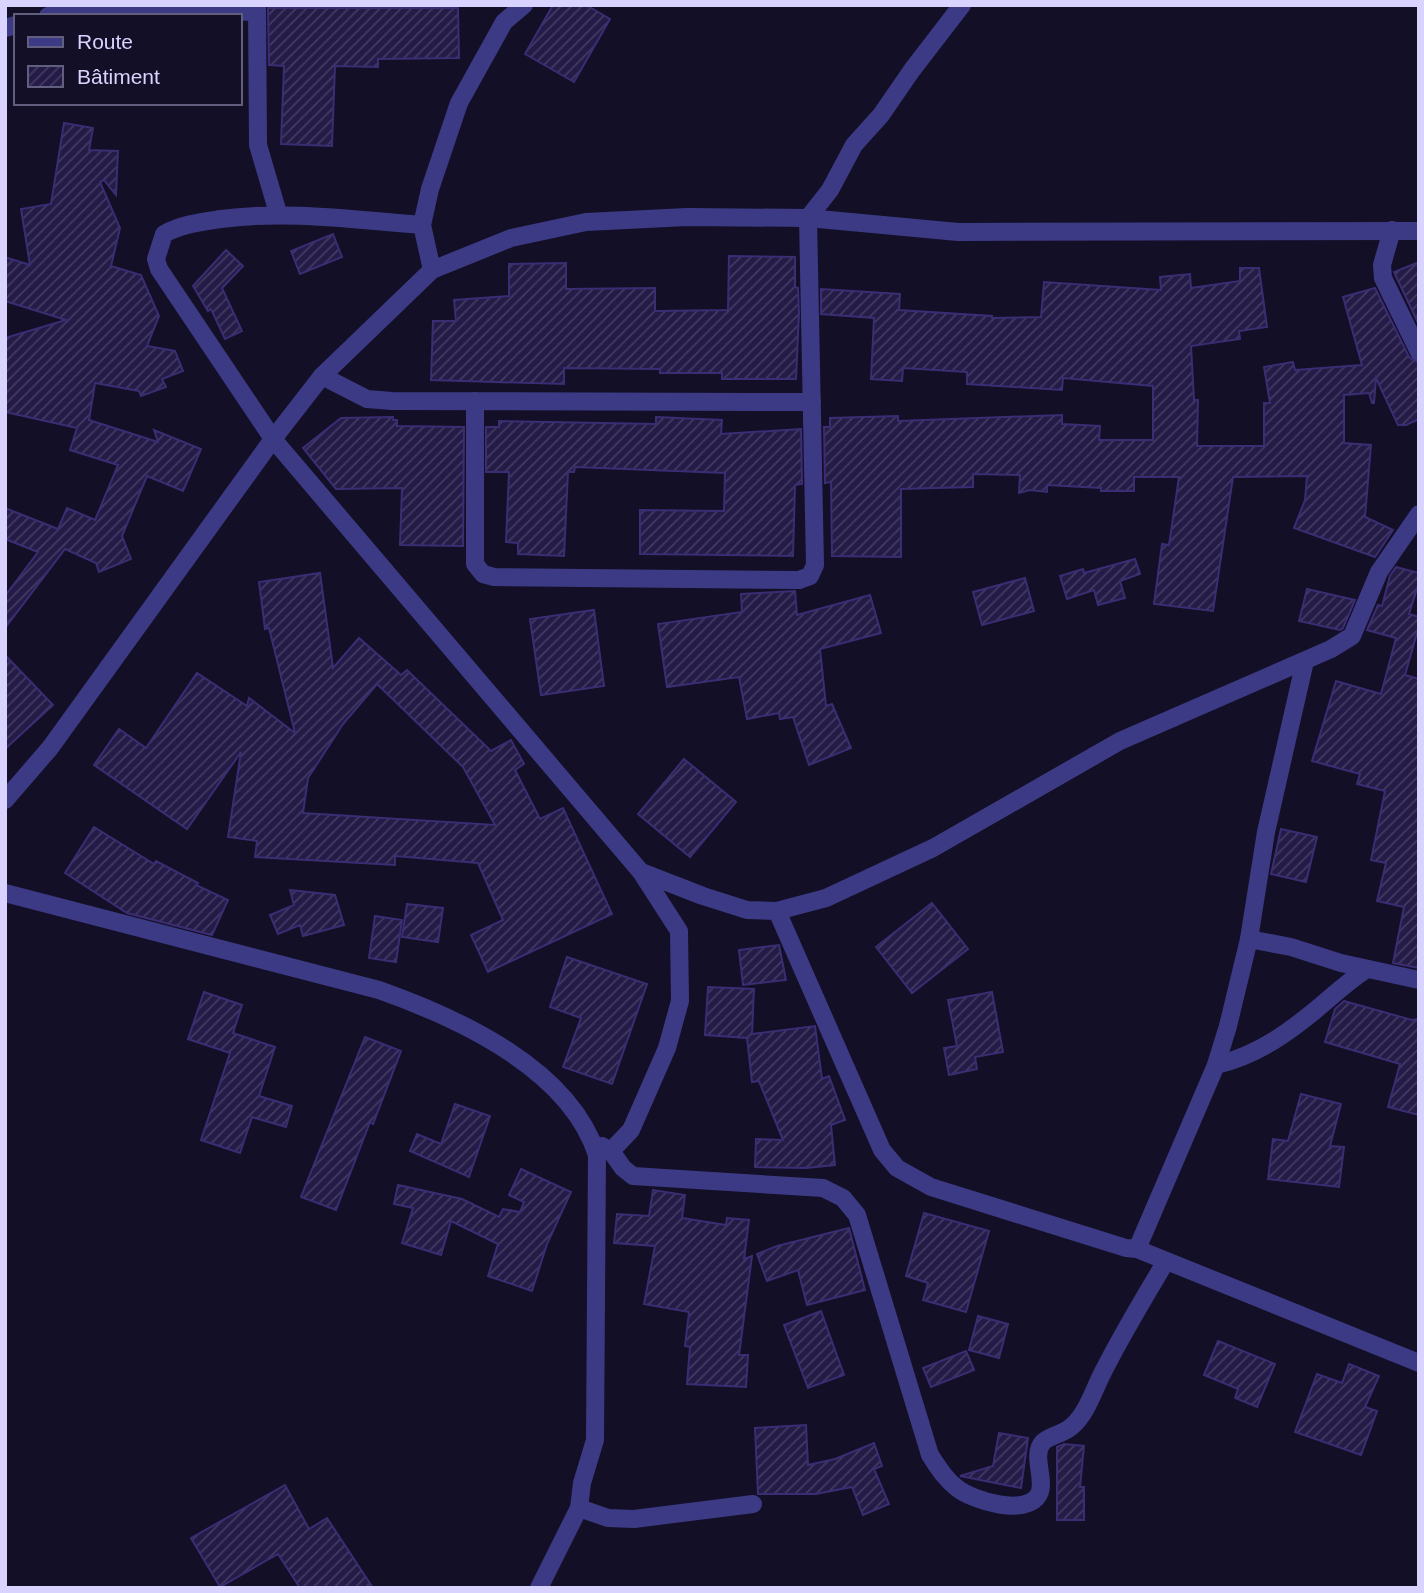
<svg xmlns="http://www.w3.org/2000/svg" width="1424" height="1593" font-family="Helvetica,sans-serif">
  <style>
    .building { fill: url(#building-hatch); stroke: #3b2d73; stroke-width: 2; fill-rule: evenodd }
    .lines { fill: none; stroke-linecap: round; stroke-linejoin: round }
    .minor { stroke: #3d3a85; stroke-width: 18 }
    .tertiary { stroke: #3d3a85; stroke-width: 18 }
  </style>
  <defs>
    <pattern id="building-hatch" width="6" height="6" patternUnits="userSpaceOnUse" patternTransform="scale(1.75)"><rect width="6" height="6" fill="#241b47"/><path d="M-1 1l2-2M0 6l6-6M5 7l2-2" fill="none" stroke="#433b63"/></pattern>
  </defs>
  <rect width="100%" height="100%" fill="#130f26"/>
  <g class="building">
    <polygon points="553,5 586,5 610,19 574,82 525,54"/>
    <polygon points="268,8 458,8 459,58 378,59 378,67 335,66 332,146 281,144 284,66 269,65"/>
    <polygon points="64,123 93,128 89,150 118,151 116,195 104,180 100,182 120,228 111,266 141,275 159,316 147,346 175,351 183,371 162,379 166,387 141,396 139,391 95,383 89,420 158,442 154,430 201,449 183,491 147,476 122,536 131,559 99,572 96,563 65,549 5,628 5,596 38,552 5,539 5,508 58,529 67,508 95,520 118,465 70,450 77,428 5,412 5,338 66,320 5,301 5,257 30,265 21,209 51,204"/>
    <polygon points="333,234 342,257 300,274 291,251"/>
    <polygon points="226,250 243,266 222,288 242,331 225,339 211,309 208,311 193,286"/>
    <polygon points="729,256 795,257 795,287 798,288 799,313 796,379 722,379 722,373 660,373 660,369 564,368 564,384 431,380 433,321 456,321 454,300 509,296 509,264 566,263 566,289 655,288 655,311 728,310"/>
    <polygon points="1419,262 1419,325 1394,272"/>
    <polygon points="1240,268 1259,268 1267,327 1239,331 1240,339 1191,346 1194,400 1198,400 1197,446 1264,446 1264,403 1270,403 1264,367 1293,362 1295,370 1362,365 1343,297 1375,288 1409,357 1419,363 1419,419 1406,425 1398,425 1376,378 1374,403 1372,403 1369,393 1344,395 1344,443 1371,445 1365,517 1393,530 1375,557 1294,528 1305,500 1307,476 1233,477 1213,611 1154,604 1162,544 1169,545 1179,477 1134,477 1134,491 1101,491 1101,488 1047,485 1047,492 1030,490 1019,493 1020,475 973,474 973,487 901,489 901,557 832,556 831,482 825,483 824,427 830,427 830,418 898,416 898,421 1062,415 1062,424 1100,426 1099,440 1153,440 1153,386 1063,378 1062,390 967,384 967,372 903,368 902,381 871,379 874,318 821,314 821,289 900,294 899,310 992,316 992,318 1041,317 1044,282 1161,290 1160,277 1190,274 1191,288 1240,281"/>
    <polygon points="393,417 393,420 397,420 397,426 464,427 463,546 400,545 402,488 336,489 303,448 341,418"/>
    <polygon points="656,417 722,420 721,434 801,429 802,484 795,485 793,556 640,554 640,510 724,511 725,473 575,467 574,472 568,472 564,556 518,554 518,543 506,542 509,472 486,472 486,427 499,427 499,421 656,424"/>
    <polygon points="1135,559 1140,574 1120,581 1125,598 1098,605 1094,590 1067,599 1060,576 1083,569 1084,573"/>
    <polygon points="1396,567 1419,573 1419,582 1409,614 1419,617 1419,626 1405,675 1419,679 1419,968 1393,963 1404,907 1377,901 1386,863 1371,860 1385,791 1357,784 1360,774 1312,761 1336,681 1381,694 1396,638 1367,630 1378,605 1382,606 1390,576"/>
    <path d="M 320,573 L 333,668 L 359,638 L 401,675 L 407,670 L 491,751 L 511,740 L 524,764 L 515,770 L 540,819 L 563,808 L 612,914 L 488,972 L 471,935 L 503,920 L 478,863 L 395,856 L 395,865 L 255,857 L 257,841 L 228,837 L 241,752 L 187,829 L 94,765 L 119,729 L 146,748 L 197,673 L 247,706 L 249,698 L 295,733 L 269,628 L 265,629 L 259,582 ZM 377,684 L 463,767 L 495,825 L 303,813 L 308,778 L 343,724 Z"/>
    <polygon points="1025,578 1034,611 982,625 973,592"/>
    <polygon points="1307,589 1355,600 1343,628 1340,630 1299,621"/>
    <polygon points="795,591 797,615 870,595 881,633 820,649 826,706 832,704 851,748 809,765 793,717 780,719 779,713 747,719 739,677 667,687 658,624 742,612 741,594"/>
    <polygon points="594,610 604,686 541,695 530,619"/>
    <polygon points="5,655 53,705 5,749"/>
    <polygon points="684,759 736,802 690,857 638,814"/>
    <polygon points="94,827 154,864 156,861 198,883 196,885 228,900 212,935 127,913 65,873"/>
    <polygon points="1281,829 1317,837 1306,882 1271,874"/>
    <polygon points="290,890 335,895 344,925 303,936 300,925 278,934 270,915 294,905"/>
    <polygon points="932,903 968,949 912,993 876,947"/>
    <polygon points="407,904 443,908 438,942 402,937"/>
    <polygon points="375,916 402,920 396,962 369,958"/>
    <polygon points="779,945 786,980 743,985 739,950"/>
    <polygon points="567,957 647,984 612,1084 563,1067 581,1018 550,1007"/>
    <polygon points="708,987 754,989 752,1034 815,1026 822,1079 829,1076 845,1120 831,1125 835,1165 806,1168 755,1167 756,1139 783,1140 759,1081 752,1082 747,1038 705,1035"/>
    <polygon points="204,992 242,1005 233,1033 275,1047 259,1096 292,1106 286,1127 252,1117 240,1153 201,1140 230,1053 188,1039"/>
    <polygon points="992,992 1003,1052 975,1057 977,1069 949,1075 944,1048 957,1046 948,1000"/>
    <polygon points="1344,1001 1412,1020 1419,1019 1419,1115 1388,1107 1400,1064 1325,1042 1335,1009"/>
    <polygon points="365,1037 401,1051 373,1124 370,1122 336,1210 301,1197"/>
    <polygon points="1301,1094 1341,1104 1330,1146 1344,1147 1339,1187 1268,1179 1273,1139 1288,1141"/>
    <polygon points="455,1104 490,1116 469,1177 410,1151 417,1134 441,1144"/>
    <polygon points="521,1169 571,1192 547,1244 532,1291 488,1276 498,1244 451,1221 441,1255 402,1243 413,1208 394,1204 398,1185 462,1199 499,1217 503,1209 520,1212 524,1202 509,1195"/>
    <polygon points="653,1190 685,1195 682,1218 726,1225 727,1218 749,1220 744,1259 752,1256 739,1355 748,1355 746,1387 687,1384 690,1347 685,1346 689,1312 644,1304 655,1246 614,1243 617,1214 649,1216"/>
    <polygon points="924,1213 989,1231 966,1312 923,1300 928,1283 906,1276"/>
    <polygon points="849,1228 865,1290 807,1305 798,1270 767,1281 757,1254 777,1246"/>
    <polygon points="821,1311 844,1375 808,1388 784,1325"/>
    <polygon points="978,1316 1008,1324 999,1358 969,1350"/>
    <polygon points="1218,1341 1275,1364 1257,1407 1235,1398 1238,1389 1204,1375"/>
    <polygon points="966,1351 974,1370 931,1387 923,1368"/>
    <polygon points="1349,1364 1379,1376 1365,1407 1377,1411 1361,1455 1295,1432 1317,1374 1342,1383"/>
    <polygon points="806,1425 808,1465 835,1459 874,1443 882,1466 874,1469 889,1504 863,1515 852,1487 816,1494 758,1494 755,1428"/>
    <polygon points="999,1433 1028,1438 1021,1488 960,1476 993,1466"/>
    <polygon points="1064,1444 1084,1446 1080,1487 1084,1487 1084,1520 1057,1520 1057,1447"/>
    <polygon points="285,1485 309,1529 327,1518 373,1588 300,1588 278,1554 220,1587 191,1538"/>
  </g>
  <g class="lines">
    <g class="minor">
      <polyline points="257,5 258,145 278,213"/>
      <path d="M 48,16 C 77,9 106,14 136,14 C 176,14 216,10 257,12"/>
      <polyline points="5,28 16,25"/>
      <path d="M 422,225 C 354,220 289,210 221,219 C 201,222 182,224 164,234 L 156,259 L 159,269 L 273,439 L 641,872 L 703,896 L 747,910 L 777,911 L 826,898 L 933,848 L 1120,741 L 1331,649 L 1352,636 L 1379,572 L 1419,514"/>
      <polyline points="1392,230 1382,265 1383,278 1419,352"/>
      <polyline points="432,270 422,225 430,189 459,103 504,22 524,5"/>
      <polyline points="322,376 367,399 392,401 812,402"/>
      <polyline points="475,401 475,564 483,574 494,577 799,580 810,576 815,565 808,218 830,190 854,145 881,115 912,70 962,5"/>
      <path d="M 5,893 L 379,990 C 458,1018 569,1068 597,1155 L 595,1440 L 582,1483 L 579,1508 L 539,1588"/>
      <polyline points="777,911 882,1150 897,1168 931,1187 1126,1248 1137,1249 1216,1065 1228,1026 1249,939 1266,832 1305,661"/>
      <polyline points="1249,939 1291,947 1341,963 1419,980"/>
      <path d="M 1216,1065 C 1247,1058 1278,1040 1303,1020 C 1326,1003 1342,985 1367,969"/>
      <polyline points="602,1146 611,1151 631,1130 667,1048 680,1001 679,931 641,872"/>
      <path d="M 611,1151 L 623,1168 L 633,1176 L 823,1188 L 843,1198 L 857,1215 L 930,1455 C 938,1467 945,1479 957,1488 C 973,1501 1027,1517 1039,1494 C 1046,1479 1031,1455 1043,1442 C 1051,1435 1063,1434 1071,1427 C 1087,1414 1094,1389 1103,1372 C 1122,1334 1144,1298 1166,1261"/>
      <polyline points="1137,1249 1419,1363"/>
      <polyline points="579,1508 608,1518 634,1519 753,1504"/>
    </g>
    <polyline class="tertiary" points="5,800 50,748 273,439 322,376 432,270 511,238 586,222 687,217 808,218 958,232 1419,231"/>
  </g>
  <rect width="1424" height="1593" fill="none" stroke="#d9d4ff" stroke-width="14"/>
  <rect x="14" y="14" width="228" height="91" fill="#130f26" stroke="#625e7d" stroke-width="2"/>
  <rect x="28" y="37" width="35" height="10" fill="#3d3a85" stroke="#625e7d" stroke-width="2"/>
  <text x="77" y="49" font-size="21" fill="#d9d4ff">Route</text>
  <rect x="28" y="66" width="35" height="21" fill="url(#building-hatch)" stroke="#625e7d" stroke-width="2"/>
  <text x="77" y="84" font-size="21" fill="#d9d4ff">Bâtiment</text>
</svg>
